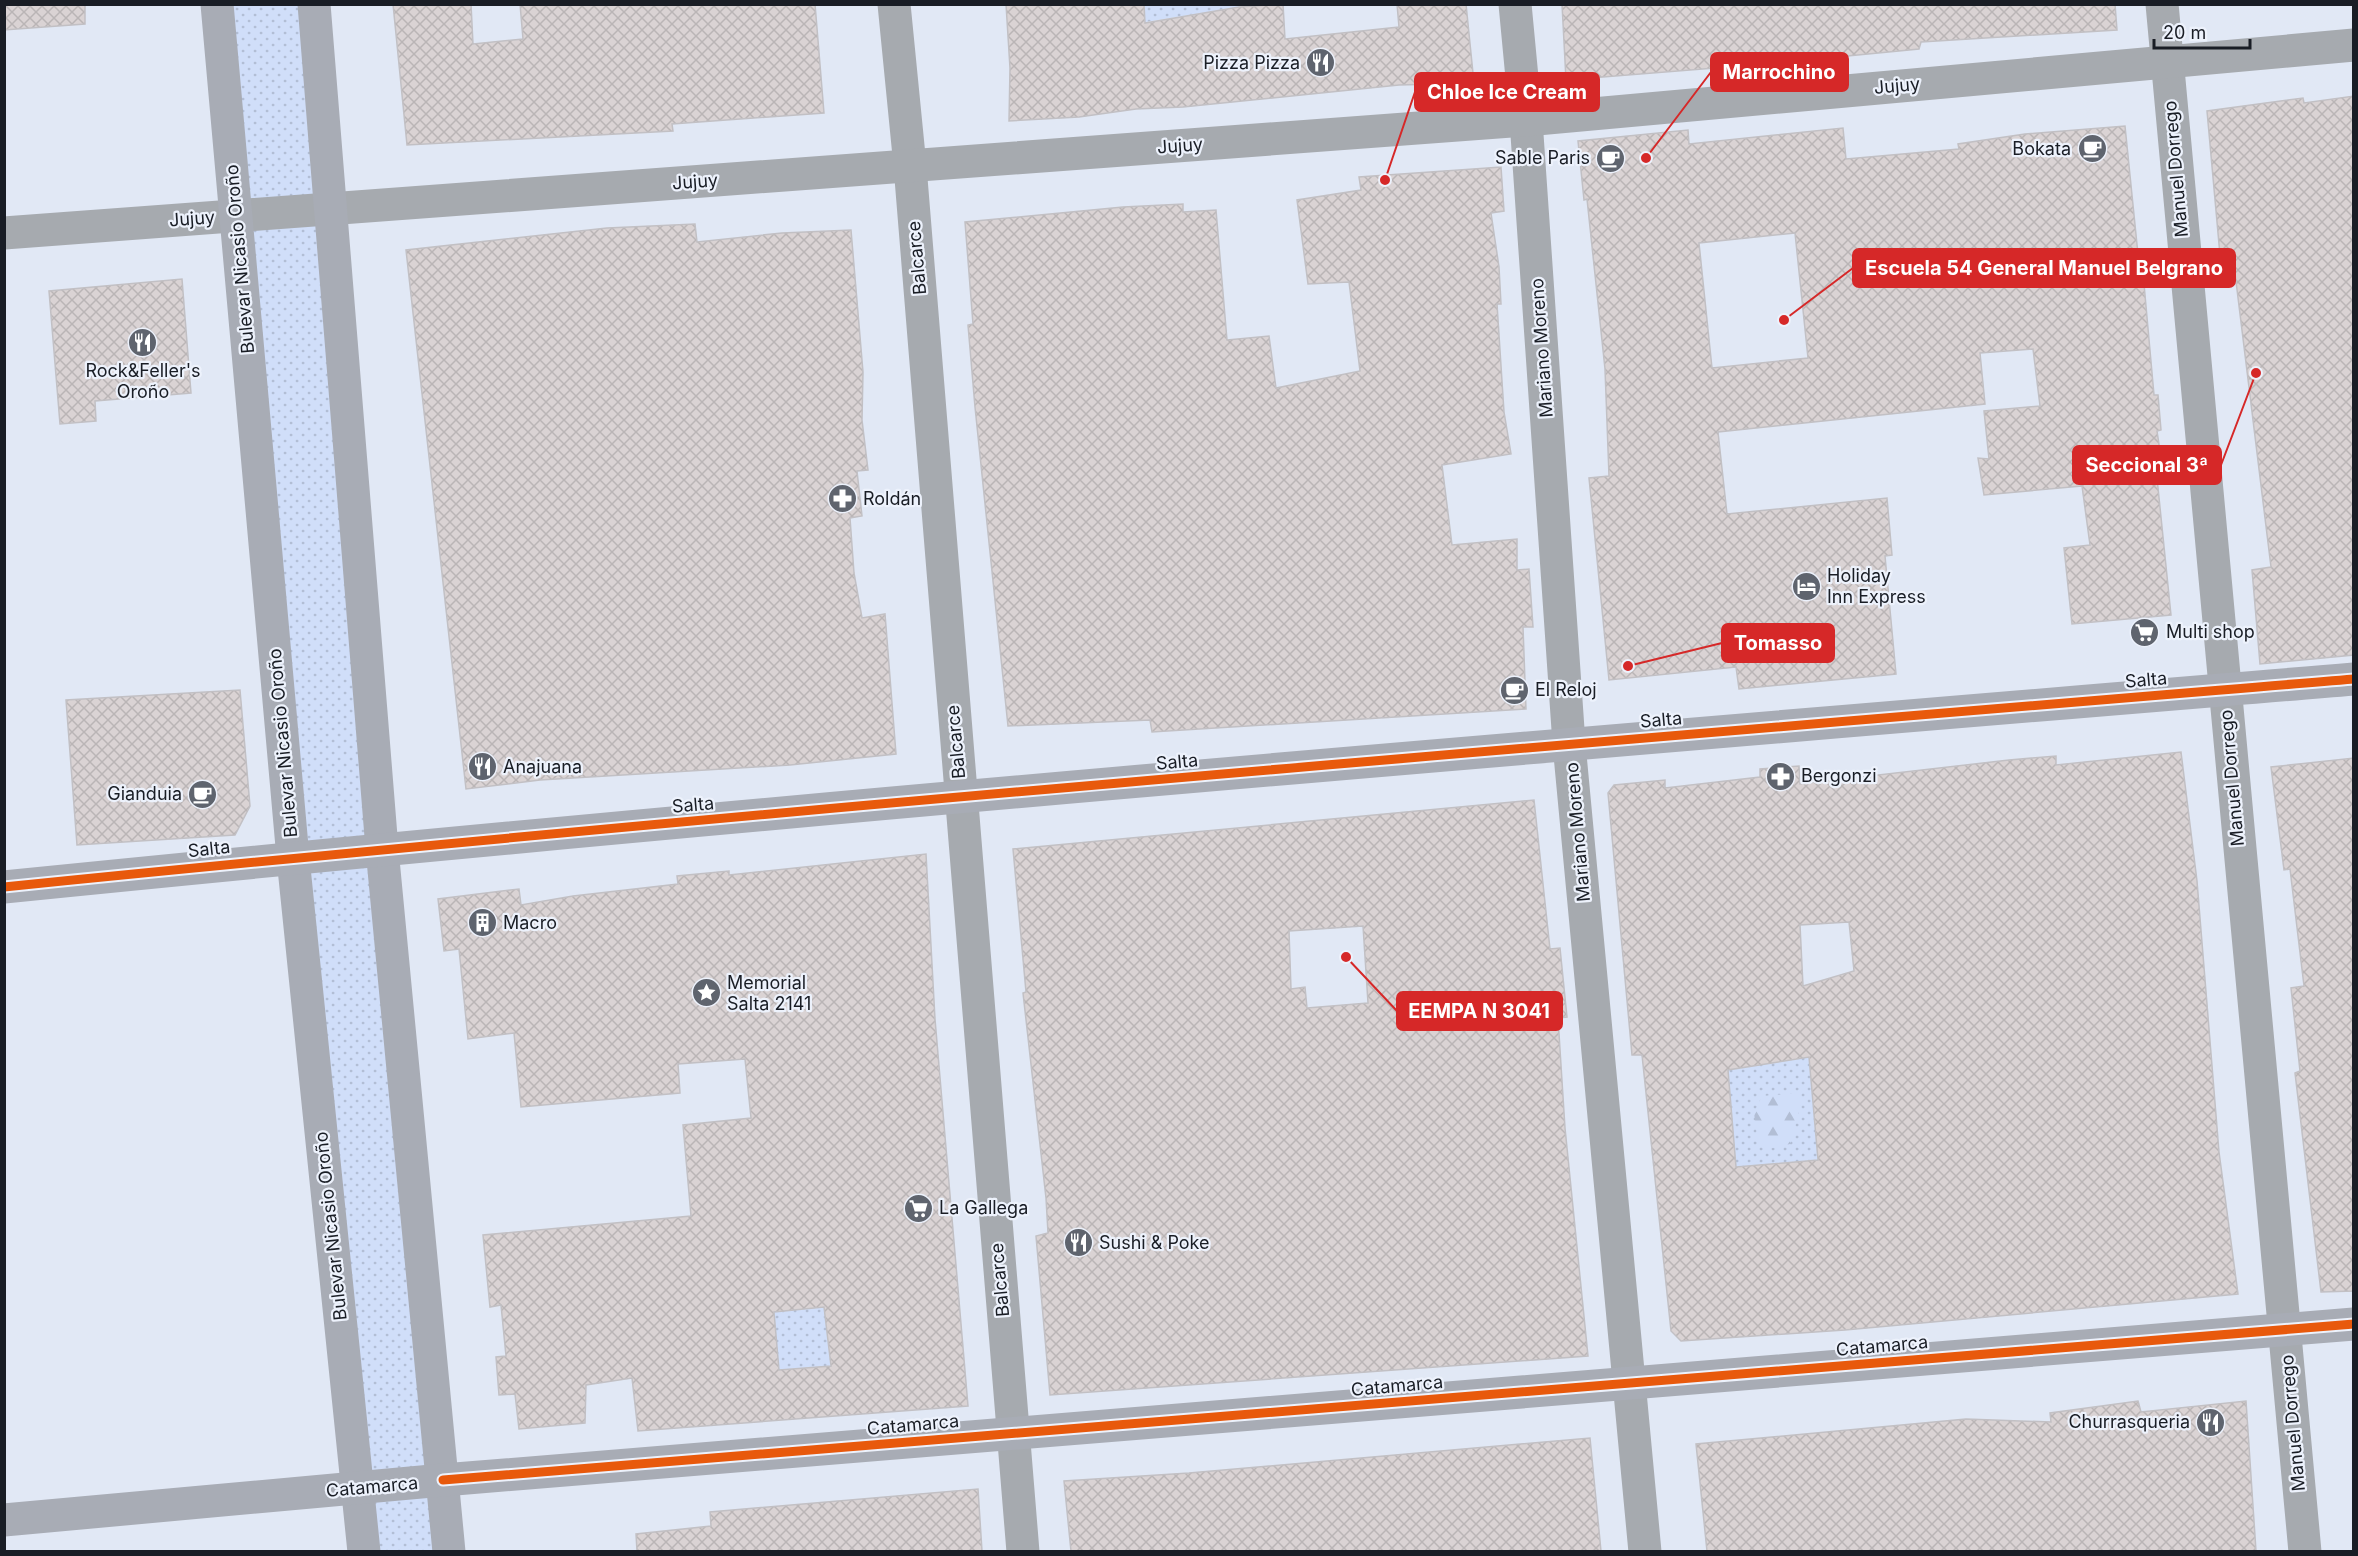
<svg xmlns="http://www.w3.org/2000/svg" width="2358" height="1556" font-family="Inter,sans-serif">
  <style>
    .grass { fill: url(#grass-dots) }
    .forest { fill: url(#forest-firs) }
    .building { fill: url(#building-cross-hatch); stroke: #c2c0c4; stroke-width: 1.5; fill-rule: evenodd }
    .lines { fill: none; stroke-linecap: round; stroke-linejoin: round }
    .minor { stroke: #a6aaaf; stroke-width: 33 }
    .major { stroke: #a8acb5; stroke-width: 33 }
    .cycleway-casing { stroke: #edf2fc; stroke-width: 13 }
    .cycleway { stroke: #e8590c; stroke-width: 9 }
    .labels { text-anchor: middle; stroke-width: 4.5; stroke-linejoin: round; paint-order: stroke }
    .poi-label { font-size: 18px; fill: #191d25; stroke: #edf2fc; text-anchor: start }
    .street-label { font-size: 18px; fill: #191d25; stroke: #edf2fc }
    .leader { fill: none; stroke: #d62828; stroke-width: 2 }
    .callout-dot { fill: #d62828; stroke: #edf2fc; stroke-width: 2 }
    .callout { fill: #d62828; stroke: #d62828; stroke-width: 2 }
    .callout-label { font-size: 20px; text-anchor: middle; font-weight: bold; fill: #fff }
  </style>
  <defs>
    <pattern id="grass-dots" width="8" height="8" patternUnits="userSpaceOnUse" patternTransform="scale(1.5)"><rect width="8" height="8" fill="#d0def9"/><path d="M2 2h.1M6 6h.1" fill="none" stroke="#b2bed5" stroke-width="1.8" stroke-linecap="round"/></pattern>
    <pattern id="forest-firs" width="22" height="20" patternUnits="userSpaceOnUse" patternTransform="scale(1.5)"><rect width="22" height="20" fill="#d0def9"/><path d="M5 1l3.5 6h-7zM16 11l3.5 6h-7z" fill="#b2bed5"/></pattern>
    <pattern id="building-cross-hatch" width="8" height="8" patternUnits="userSpaceOnUse" patternTransform="scale(1.5)"><rect width="8" height="8" fill="#dad3d4"/><path d="M0 0l8 8M0 8l8-8" fill="none" stroke="#bab5b6"/></pattern>
  </defs>
  <rect width="100%" height="100%" fill="#e1e8f5"/>
  <g class="grass">
    <polygon points="1238,4 1239,7 1145,22 1144,5"/>
    <polygon points="217,5 314,5 449,1551 364,1551"/>
    <polygon points="1809,1057 1818,1160 1736,1167 1728,1070"/>
    <polygon points="824,1307 831,1366 779,1370 774,1312"/>
  </g>
  <polygon class="forest" points="1800,1093 1801,1104 1790,1144 1772,1148 1758,1141 1754,1113 1762,1096"/>
  <g class="building">
    <polygon points="4,4 85,4 85,24 4,30"/>
    <polygon points="393,4 471,4 473,44 523,39 520,4 815,4 824,113 672,124 673,131 407,145"/>
    <polygon points="1006,4 1144,4 1145,23 1239,7 1283,4 1285,39 1399,27 1397,4 1466,4 1474,83 1399,85 1183,107 1136,109 1079,117 1009,121 1010,68"/>
    <polygon points="1562,4 2115,4 2117,30 1921,42 1919,49 1765,64 1566,80"/>
    <polygon points="2354,96 2354,655 2260,664 2252,570 2271,567 2234,265 2221,266 2207,111 2303,98 2304,103"/>
    <path d="M 2125,126 L 2141,284 L 2144,284 L 2154,395 L 2158,395 L 2161,430 L 2157,431 L 2164,477 L 2157,478 L 2171,615 L 2072,624 L 2064,548 L 2090,545 L 2082,486 L 1984,495 L 1978,458 L 1989,459 L 1984,411 L 2040,406 L 2033,349 L 1980,353 L 1985,404 L 1718,432 L 1727,514 L 1887,498 L 1892,555 L 1885,556 L 1896,674 L 1739,689 L 1736,667 L 1609,680 L 1589,478 L 1609,476 L 1605,369 L 1587,199 L 1584,200 L 1578,141 L 1688,130 L 1689,144 L 1843,128 L 1846,159 L 1959,149 L 1958,144 L 2025,134 ZM 1795,233 L 1808,358 L 1712,368 L 1699,243 Z"/>
    <polygon points="1501,167 1504,211 1491,213 1499,267 1501,304 1497,304 1504,412 1511,454 1442,465 1452,545 1517,539 1517,570 1529,569 1533,627 1523,627 1526,709 1152,732 1150,720 1008,726 975,407 968,325 973,324 965,222 1123,207 1183,204 1183,212 1216,210 1227,340 1269,336 1276,388 1360,371 1349,282 1308,284 1297,200 1361,190 1359,177"/>
    <polygon points="695,224 697,242 782,233 851,230 863,372 862,420 868,470 857,471 862,516 850,518 854,573 862,618 885,614 896,754 790,765 540,780 466,789 406,250 607,228"/>
    <polygon points="182,279 191,393 95,401 96,421 60,424 49,291"/>
    <polygon points="240,690 250,806 235,835 77,845 66,700"/>
    <path d="M 2181,752 L 2197,881 L 2219,1152 L 2238,1294 L 1845,1330 L 1681,1341 L 1671,1331 L 1642,1055 L 1632,1055 L 1608,793 L 1614,785 L 1665,780 L 1665,788 L 1760,777 L 1760,769 L 1799,766 L 1800,784 L 2009,760 L 2056,756 L 2056,765 ZM 1849,922 L 1854,971 L 1803,986 L 1800,925 ZM 1809,1057 L 1818,1160 L 1736,1167 L 1728,1070 Z"/>
    <polygon points="2354,758 2354,1291 2321,1292 2295,1073 2300,1071 2291,988 2304,986 2290,869 2284,870 2271,767"/>
    <path d="M 1534,800 L 1550,949 L 1560,948 L 1567,1017 L 1558,1018 L 1565,1128 L 1588,1356 L 1050,1395 L 1036,1236 L 1048,1233 L 1046,1198 L 1023,993 L 1026,992 L 1013,849 ZM 1363,926 L 1368,1003 L 1307,1008 L 1305,987 L 1291,989 L 1289,931 Z"/>
    <path d="M 926,854 L 935,1019 L 968,1406 L 638,1431 L 632,1378 L 586,1385 L 585,1423 L 519,1429 L 515,1394 L 499,1395 L 496,1357 L 506,1356 L 501,1305 L 490,1307 L 483,1235 L 691,1216 L 683,1125 L 751,1118 L 745,1059 L 678,1064 L 680,1093 L 521,1107 L 514,1033 L 468,1039 L 459,949 L 444,951 L 438,899 L 519,889 L 521,905 L 573,896 L 678,884 L 677,876 L 729,871 L 729,875 ZM 824,1307 L 831,1366 L 779,1370 L 774,1312 Z"/>
    <polygon points="2138,1401 2141,1412 2246,1401 2256,1551 1707,1551 1696,1444 1966,1419 2051,1422 2050,1413"/>
    <polygon points="1590,1438 1601,1551 1071,1551 1064,1481 1189,1473"/>
    <polygon points="978,1489 982,1551 637,1551 636,1534 711,1526 710,1512"/>
  </g>
  <g class="lines">
    <g class="minor">
      <polyline points="894,4 910,166 1023,1552"/>
      <polyline points="1515,4 1526,120 1569,744 1645,1552"/>
      <polyline points="2162,4 2305,1552"/>
      <polyline points="4,233 1526,120 2354,45"/>
    </g>
    <g class="major">
      <polyline points="217,4 293,858 364,1552"/>
      <polyline points="314,4 382,849 449,1552"/>
      <path d="M 4,887 C 787,808 1570,744 2354,679"/>
      <polyline points="4,1520 443,1480 2354,1324"/>
    </g>
    <defs>
      <g id="cycleway">
        <path d="M 4,887 C 787,808 1570,744 2354,679"/>
        <polyline points="443,1480 2354,1324"/>
      </g>
    </defs>
    <use href="#cycleway" class="cycleway-casing"/>
    <use href="#cycleway" class="cycleway"/>
  </g>
  <defs>
    <symbol id="restaurant-disc" viewBox="-11 -11 22 22"><circle r="9.5" fill="#5f646e" stroke="#edf2fc"/><path d="M-5-6h1v4h1v-4h1v4h1v-4h1v5L-1.5 .5V6h-2V.5L-5-1ZM5-6V6H3V1.5H1.5Q1.5-4 5-6Z" fill="#fff"/></symbol>
    <symbol id="cafe-disc" viewBox="-11 -11 22 22"><circle r="9.5" fill="#5f646e" stroke="#edf2fc"/><path d="M-5.5-4.5H6V0H3Q3 3.5 0 3.5H-2.5Q-5.5 3.5-5.5 0ZM3-3.2v2h1.7v-2ZM-6 4.5H4V6H-6Z" fill="#fff"/></symbol>
    <symbol id="pharmacy-disc" viewBox="-11 -11 22 22"><circle r="9.5" fill="#5f646e" stroke="#edf2fc"/><path d="M-2-6h4v4h4v4h-4v4h-4v-4h-4v-4h4Z" fill="#fff"/></symbol>
    <symbol id="hotel-disc" viewBox="-11 -11 22 22"><circle r="9.5" fill="#5f646e" stroke="#edf2fc"/><path d="M-6-4.5h1.5V1H6V5H4.5V3h-9V5H-6ZM-4 0a1.8 1.8 0 1 1 3.6 0ZM.5 0V-2.5h3Q6-2.5 6 0Z" fill="#fff"/></symbol>
    <symbol id="supermarket-disc" viewBox="-11 -11 22 22"><circle r="9.5" fill="#5f646e" stroke="#edf2fc"/><path d="M-6-5.5h2.5l.6 2H6L4.5 2H-2.5L-4.4-4H-6ZM-1.5 3.2a1.3 1.3 0 1 0 .1 0ZM3 3.2a1.3 1.3 0 1 0 .1 0Z" fill="#fff"/></symbol>
    <symbol id="building-disc" viewBox="-11 -11 22 22"><circle r="9.5" fill="#5f646e" stroke="#edf2fc"/><path d="M-4-6H4V6H1V3H-1V6H-4ZM-2.5-4.3h1.7v1.8h-1.7ZM.8-4.3h1.7v1.8H.8ZM-2.5-1h1.7V.8h-1.7ZM.8-1h1.7V.8H.8Z" fill="#fff"/></symbol>
    <symbol id="sight-disc" viewBox="-11 -11 22 22"><circle r="9.5" fill="#5f646e" stroke="#edf2fc"/><path d="M0-6L1.8-2.2L6-1.7L2.9 1.2L3.7 5.4L0 3.3L-3.7 5.4L-2.9 1.2L-6-1.7L-1.8-2.2Z" fill="#fff"/></symbol>
  </defs>
  <g fill-rule="evenodd">
    <use href="#restaurant-disc" x="1304" y="46" width="33" height="33"/>
    <use href="#cafe-disc" x="2076" y="132" width="33" height="33"/>
    <use href="#cafe-disc" x="1594" y="142" width="33" height="33"/>
    <use href="#restaurant-disc" x="126" y="326" width="33" height="33"/>
    <use href="#pharmacy-disc" x="826" y="482" width="33" height="33"/>
    <use href="#hotel-disc" x="1790" y="570" width="33" height="33"/>
    <use href="#supermarket-disc" x="2128" y="616" width="33" height="33"/>
    <use href="#cafe-disc" x="1498" y="674" width="33" height="33"/>
    <use href="#restaurant-disc" x="466" y="750" width="33" height="33"/>
    <use href="#pharmacy-disc" x="1764" y="760" width="33" height="33"/>
    <use href="#cafe-disc" x="186" y="778" width="33" height="33"/>
    <use href="#building-disc" x="466" y="906" width="33" height="33"/>
    <use href="#sight-disc" x="690" y="976" width="33" height="33"/>
    <use href="#supermarket-disc" x="902" y="1192" width="33" height="33"/>
    <use href="#restaurant-disc" x="1062" y="1226" width="33" height="33"/>
    <use href="#restaurant-disc" x="2194" y="1406" width="33" height="33"/>
  </g>
  <g class="labels">
    <g class="poi-label">
      <text x="1300" y="69" text-anchor="end">Pizza Pizza</text>
      <text x="2071" y="155" text-anchor="end">Bokata</text>
      <text x="1590" y="164" text-anchor="end">Sable Paris</text>
      <text x="143" y="377" text-anchor="middle">Rock&amp;Feller's<tspan x="143" dy="21">Oroño</tspan></text>
      <text x="863" y="505">Roldán</text>
      <text x="1827" y="582">Holiday<tspan x="1827" dy="21">Inn Express</tspan></text>
      <text x="2166" y="638">Multi shop</text>
      <text x="1535" y="696">El Reloj</text>
      <text x="503" y="773">Anajuana</text>
      <text x="1801" y="782">Bergonzi</text>
      <text x="182" y="800" text-anchor="end">Gianduia</text>
      <text x="503" y="929">Macro</text>
      <text x="727" y="989">Memorial<tspan x="727" dy="21">Salta 2141</tspan></text>
      <text x="939" y="1214">La Gallega</text>
      <text x="1099" y="1249">Sushi &amp; Poke</text>
      <text x="2190" y="1428" text-anchor="end">Churrasqueria</text>
    </g>
    <g class="street-label">
      <text transform="translate(1897 86) rotate(-5)" y="6">Jujuy</text>
      <text transform="translate(1180 146) rotate(-4)" y="6">Jujuy</text>
      <text transform="translate(2176 169) rotate(-95)" y="6">Manuel Dorrego</text>
      <text transform="translate(695 182) rotate(-4)" y="6">Jujuy</text>
      <text transform="translate(192 219) rotate(-4)" y="6">Jujuy</text>
      <text transform="translate(917 258) rotate(-95)" y="6">Balcarce</text>
      <text transform="translate(240 259) rotate(-95)" y="6">Bulevar Nicasio Oroño</text>
      <text transform="translate(1542 348) rotate(-94)" y="6">Mariano Moreno</text>
      <text transform="translate(2146 680) rotate(-5)" y="6">Salta</text>
      <text transform="translate(1661 720) rotate(-5)" y="6">Salta</text>
      <text transform="translate(956 742) rotate(-95)" y="6">Balcarce</text>
      <text transform="translate(283 743) rotate(-95)" y="6">Bulevar Nicasio Oroño</text>
      <text transform="translate(1177 762) rotate(-5)" y="6">Salta</text>
      <text transform="translate(2232 778) rotate(-95)" y="6">Manuel Dorrego</text>
      <text transform="translate(693 805) rotate(-5)" y="6">Salta</text>
      <text transform="translate(1578 832) rotate(-95)" y="6">Mariano Moreno</text>
      <text transform="translate(209 849) rotate(-6)" y="6">Salta</text>
      <text transform="translate(331 1226) rotate(-96)" y="6">Bulevar Nicasio Oroño</text>
      <text transform="translate(1000 1280) rotate(-95)" y="6">Balcarce</text>
      <text transform="translate(1882 1346) rotate(-5)" y="6">Catamarca</text>
      <text transform="translate(1397 1386) rotate(-5)" y="6">Catamarca</text>
      <text transform="translate(2293 1423) rotate(-95)" y="6">Manuel Dorrego</text>
      <text transform="translate(913 1425) rotate(-5)" y="6">Catamarca</text>
      <text transform="translate(372 1487) rotate(-5)" y="6">Catamarca</text>
    </g>
  </g>
  <path class="leader" d="M1646 158L1711 72M1385 180L1415 92M1784 320L1853 268M2256 373L2221 465M1628 666L1722 643M1346 957L1397 1011"/>
  <g class="callout-dot">
    <circle cx="1646" cy="158" r="6"/>
    <circle cx="1385" cy="180" r="6"/>
    <circle cx="1784" cy="320" r="6"/>
    <circle cx="2256" cy="373" r="6"/>
    <circle cx="1628" cy="666" r="6"/>
    <circle cx="1346" cy="957" r="6"/>
  </g>
  <g class="callout">
    <rect x="1711" y="53" width="137" height="38" rx="6"/>
    <rect x="1415" y="73" width="184" height="38" rx="6"/>
    <rect x="1853" y="249" width="382" height="38" rx="6"/>
    <rect x="2073" y="446" width="148" height="38" rx="6"/>
    <rect x="1722" y="624" width="112" height="38" rx="6"/>
    <rect x="1397" y="992" width="165" height="38" rx="6"/>
  </g>
  <g class="callout-label">
    <text x="1779" y="79">Marrochino</text>
    <text x="1507" y="99">Chloe Ice Cream</text>
    <text x="2044" y="275">Escuela 54 General Manuel Belgrano</text>
    <text x="2147" y="472">Seccional 3ª</text>
    <text x="1778" y="650">Tomasso</text>
    <text x="1479" y="1018">EEMPA N 3041</text>
  </g>
  <rect width="2358" height="1556" fill="none" stroke="#191d25" stroke-width="12"/>
  <path d="M2154 39v9h96v-9" fill="none" stroke="#191d25" stroke-width="3"/>
  <text x="2163" y="39" font-size="18" fill="#191d25" stroke="#edf2fc" stroke-width="4.5" paint-order="stroke">20 m</text>
</svg>
